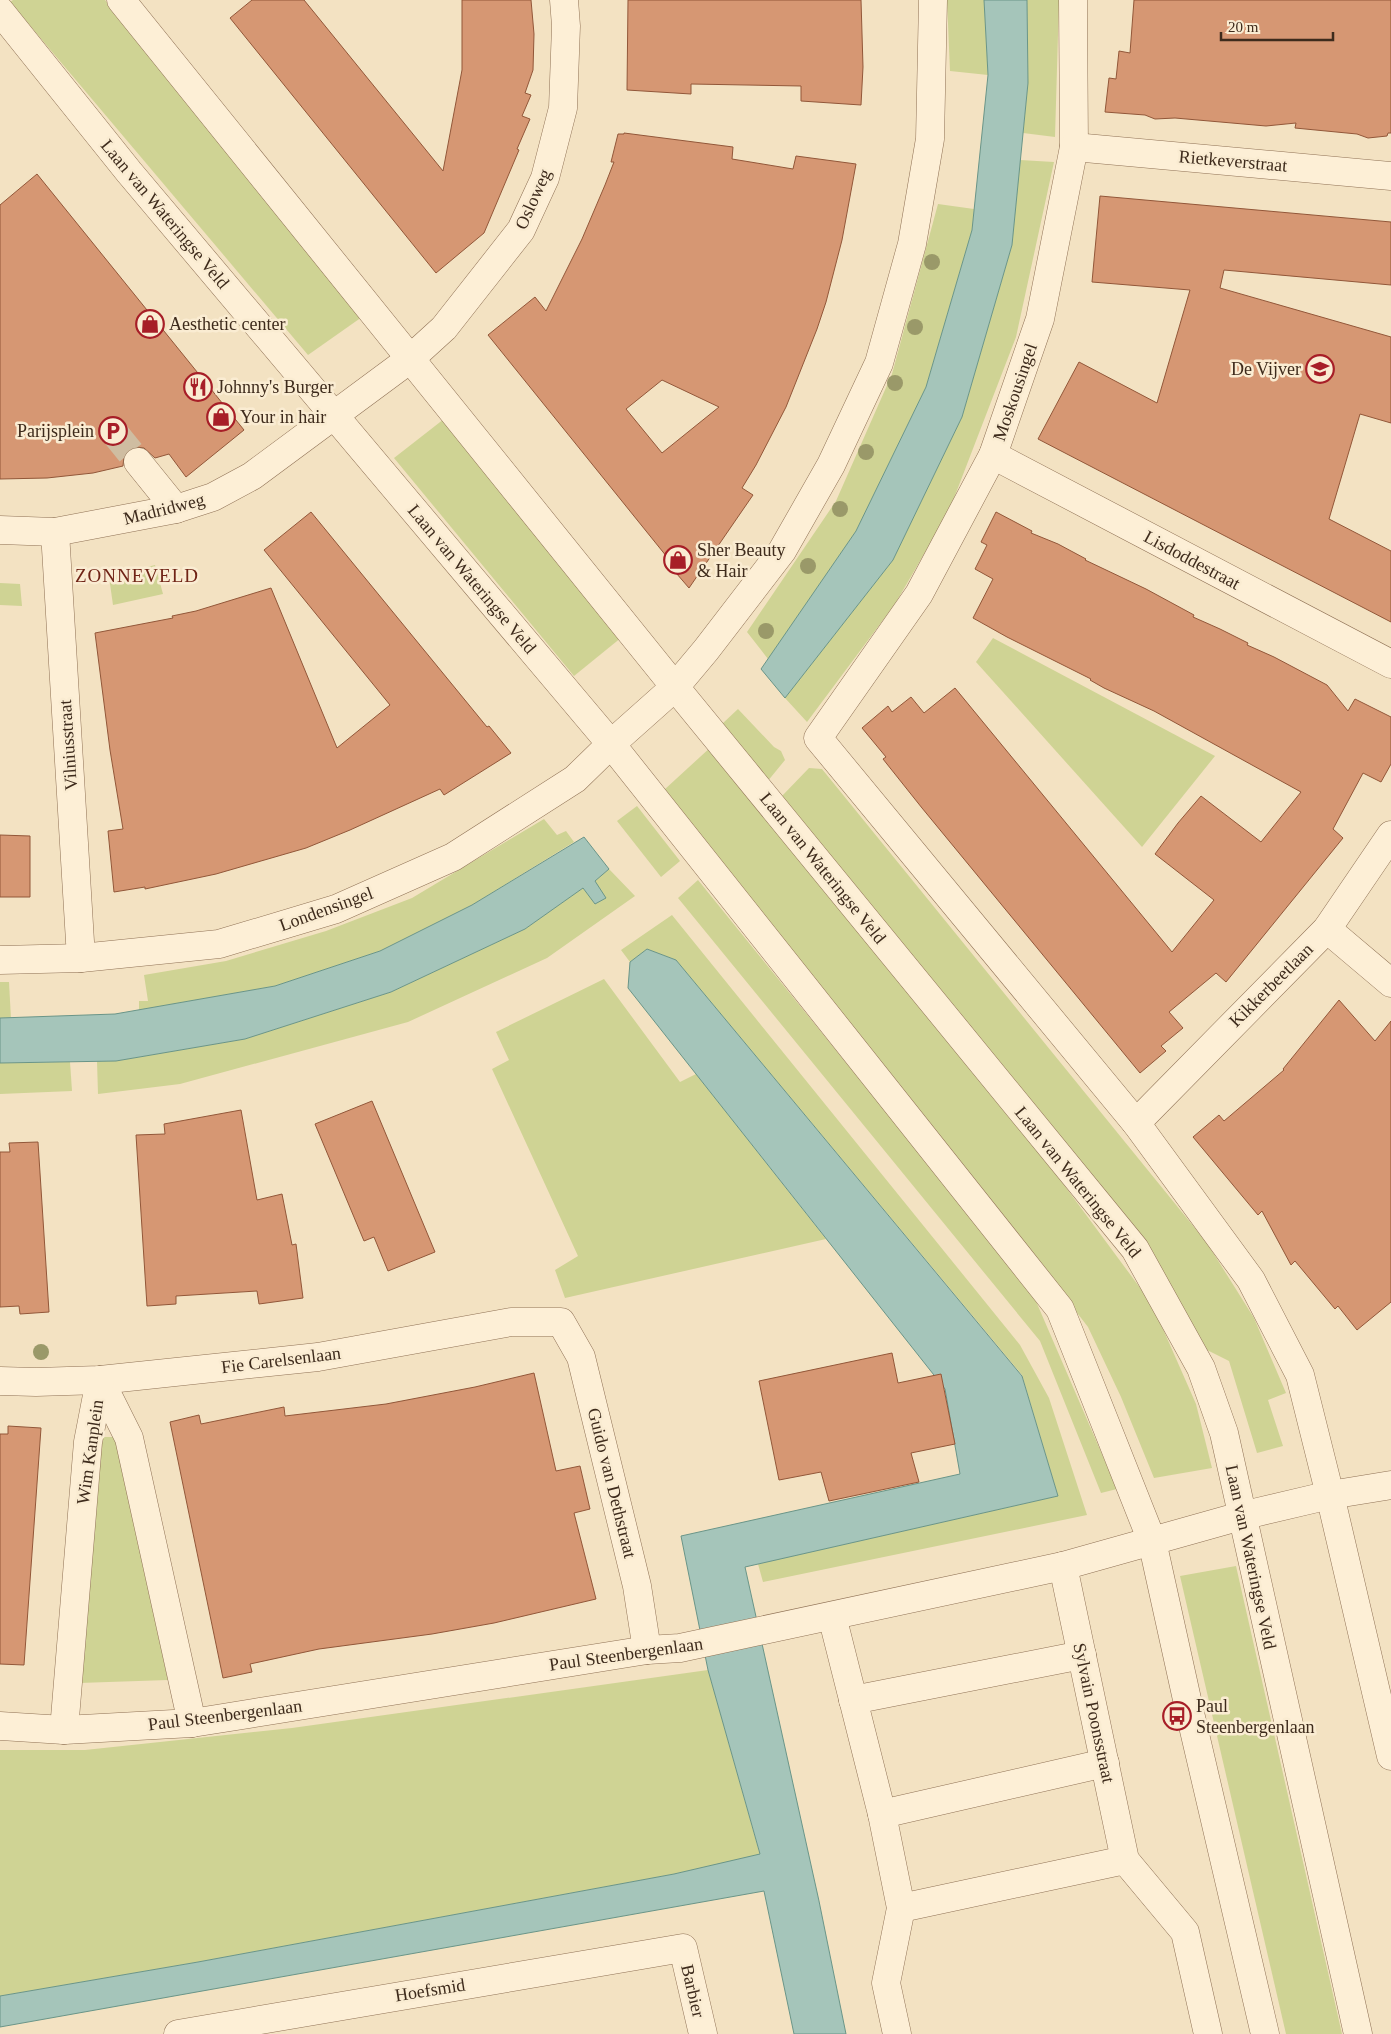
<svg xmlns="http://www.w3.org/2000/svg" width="1391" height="2034" font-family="Georgia,serif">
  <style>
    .green { fill: #cfd394 }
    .water { fill: #a5c5ba; stroke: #6a9588 }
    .building { fill: #d69773; stroke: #925739; fill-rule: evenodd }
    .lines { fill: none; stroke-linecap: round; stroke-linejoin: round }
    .minor-tunnel { stroke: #cfbda1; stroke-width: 28; stroke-dasharray: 28 14; stroke-linecap: butt }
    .minor-casing { stroke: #907256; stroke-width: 29 }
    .minor { stroke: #fdefd6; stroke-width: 28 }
    .tree { fill: #9a9969 }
    .labels { text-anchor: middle; stroke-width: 5; stroke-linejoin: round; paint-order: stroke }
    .street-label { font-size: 18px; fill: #3e2b1c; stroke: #faecd2 }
    .poi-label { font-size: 18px; fill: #3e2b1c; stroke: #faecd2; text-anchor: start }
    .neighbourhood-label { font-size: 19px; letter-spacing: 1px; fill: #702416; stroke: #faecd2 }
  </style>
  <rect width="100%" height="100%" fill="#f3e2c2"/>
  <g class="green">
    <polygon points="13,0 105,0 362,317 308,355 10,2"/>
    <polygon points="947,0 984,0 988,75 950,71"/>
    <polygon points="1027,0 1059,0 1055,137 1023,133 1028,83"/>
    <polygon points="1020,160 1054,162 1016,337 949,511 895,604 807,722 785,698 893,560 962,417 1012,245"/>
    <polygon points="938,204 974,209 972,230 926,387 856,531 768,659 747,632 836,501 892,374"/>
    <polygon points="444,419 622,637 574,676 394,458"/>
    <polygon points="155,565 163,594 113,605 109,577"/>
    <polygon points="0,583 20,584 22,606 0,605"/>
    <polygon points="993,638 1215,756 1142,847 976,662"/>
    <polygon points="738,709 774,747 781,751 785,760 767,782 722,724"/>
    <polygon points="712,746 1050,1166 1152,1304 1196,1404 1212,1468 1154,1478 1121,1397 1088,1327 986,1195 664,790"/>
    <polygon points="809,768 822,769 1207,1243 1254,1318 1286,1393 1268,1400 1283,1446 1257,1453 1229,1361 1203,1348 1164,1274 782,796"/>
    <polygon points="637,806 680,861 661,877 617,821"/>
    <polygon points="544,819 557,835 566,831 574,842 472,905 380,951 275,986 139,1010 139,1001 148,1001 144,975 226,961 326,931 412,898"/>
    <polygon points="609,869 635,896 547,958 408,1022 180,1084 98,1094 97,1061 116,1061 245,1039 391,992 525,929 583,888 595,904 595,881"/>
    <polygon points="698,880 1032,1292 1117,1489 1101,1493 1040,1341 678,898"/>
    <polygon points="672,915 1020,1345 1049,1398 1087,1515 763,1582 758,1564 1058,1496 1022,1375 676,960 647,949 630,962 621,950"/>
    <polygon points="604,979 680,1082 696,1074 826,1239 565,1298 555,1270 578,1256 492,1069 509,1060 496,1032"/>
    <polygon points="0,982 9,982 11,1019 0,1018"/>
    <polygon points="70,1062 72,1091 0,1094 0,1063"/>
    <polygon points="98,1437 115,1437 168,1680 79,1683"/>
    <polygon points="1236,1566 1342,2034 1286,2034 1180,1576"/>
    <polygon points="708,1670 760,1855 674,1874 198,1962 0,1996 0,1750 85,1750 292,1728"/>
  </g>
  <g class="water">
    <polygon points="984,0 1027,0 1028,83 1012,245 962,417 893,560 785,698 761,669 856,531 926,387 972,230 988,75"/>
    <polygon points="584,837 609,869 595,881 606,898 595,904 583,888 525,929 391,992 245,1039 116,1061 0,1063 0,1018 115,1014 275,986 380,951 472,905"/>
    <polygon points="647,949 676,960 1022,1376 1058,1496 745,1567 819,1901 846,2034 794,2034 764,1891 0,2027 0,1996 198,1962 674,1874 760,1854 708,1670 681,1536 960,1474 945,1389 628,988 630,962"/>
  </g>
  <g class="building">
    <polygon points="252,0 304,0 443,171 462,70 462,0 531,0 534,34 533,70 525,93 531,95 522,116 530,119 517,149 519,150 484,233 436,273 230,18"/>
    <polygon points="628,0 861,0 863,67 861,105 801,101 801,86 691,84 691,94 627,90"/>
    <polygon points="1134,0 1391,0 1391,133 1388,133 1387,136 1368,138 1357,134 1295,128 1296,123 1266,126 1175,118 1155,119 1145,115 1105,112 1109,78 1116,79 1119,51 1130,53"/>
    <path d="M 624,133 L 733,147 L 732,159 L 793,169 L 796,156 L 856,164 L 842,240 L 826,302 L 817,329 L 786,407 L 756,465 L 742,488 L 753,495 L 689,588 L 664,559 L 667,557 L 488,335 L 535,297 L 546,311 L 582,239 L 605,185 L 614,162 L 611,162 L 618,134 L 624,134 ZM 662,380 L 719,407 L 662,453 L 626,409 Z"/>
    <polygon points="37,174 244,430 186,477 169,454 155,458 144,448 136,447 129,450 124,456 123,466 93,473 47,478 0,479 0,205"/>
    <polygon points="1100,196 1391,222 1391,285 1224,270 1220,288 1391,337 1391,423 1360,414 1329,519 1391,551 1391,622 1038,439 1079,362 1157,403 1190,290 1092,282"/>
    <polygon points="311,512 487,727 489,726 511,753 444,795 440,789 350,830 306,848 216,874 145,889 145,887 114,892 108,831 123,829 110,750 95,633 173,618 172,616 196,611 271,588 337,748 390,705 264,550"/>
    <polygon points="996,512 1032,531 1031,533 1058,544 1086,559 1085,560 1146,589 1194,615 1193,617 1220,629 1248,643 1247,645 1274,657 1327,685 1348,711 1355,699 1391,717 1391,764 1381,782 1363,773 1333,829 1343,838 1226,982 1216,973 1169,1012 1183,1028 1161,1046 1166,1051 1140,1073 922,808 883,759 886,757 862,728 888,706 892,712 911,697 924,713 955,688 1172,952 1214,900 1155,854 1178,823 1201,796 1261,842 1301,792 1154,711 1104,688 1090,680 1091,679 1007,637 973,618 993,579 975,569 987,545 981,542"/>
    <polygon points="0,835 30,836 30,897 0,897"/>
    <polygon points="1339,1000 1375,1041 1391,1021 1391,1302 1357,1330 1338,1306 1335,1309 1295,1261 1291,1265 1262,1211 1258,1215 1193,1137 1219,1115 1224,1121 1284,1070 1283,1069"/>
    <polygon points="372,1101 435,1252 388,1271 374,1237 364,1241 315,1124"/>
    <polygon points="241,1110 257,1200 282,1194 292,1245 296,1244 303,1298 259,1304 257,1291 176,1296 176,1304 147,1306 136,1135 165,1134 164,1124"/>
    <polygon points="38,1142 49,1312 20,1314 19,1306 0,1307 0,1152 10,1152 9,1143"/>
    <polygon points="892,1353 898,1383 941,1374 955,1444 911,1453 919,1482 829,1501 821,1472 779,1480 759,1381"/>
    <polygon points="534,1373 556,1471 580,1466 590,1509 574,1513 596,1599 494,1623 432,1634 319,1649 250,1664 252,1672 223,1678 170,1422 199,1415 201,1424 284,1407 285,1416 386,1404 475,1387"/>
    <polygon points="8,1426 41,1428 24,1665 0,1664 0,1434 8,1434"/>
  </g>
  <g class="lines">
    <polyline class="minor-tunnel" points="113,431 138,462"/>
    <defs>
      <g id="minor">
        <polyline points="121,0 675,687 1135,1249 1201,1368 1224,1433 1358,2034"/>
        <polyline points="1073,0 1074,147 1040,319 993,455 919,594 818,738 1136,1123 1251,1280 1300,1375 1330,1495 1391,1756"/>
        <polyline points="0,11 129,172 611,744 1060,1309 1152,1541 1190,1713 1265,2034"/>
        <polyline points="1074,147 1391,176"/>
        <polyline points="993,455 1391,664"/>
        <polyline points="138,462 176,509"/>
        <polyline points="0,530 55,532 176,509 213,497 252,476 410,359 444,328 521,230 545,178 563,108 566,26 564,0"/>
        <polyline points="55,532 81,958"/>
        <polyline points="1327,929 1391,983"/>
        <polyline points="0,960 81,958 219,944 336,909 453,857 575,779 611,744 675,687 706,650 782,551 831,465 879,363 912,244 930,139 933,0"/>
        <polyline points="1136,1123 1327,929 1391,835"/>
        <polyline points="100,1380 129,1438 192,1723"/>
        <polyline points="0,1381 36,1382 100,1380 318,1357 511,1322 561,1322 581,1357 637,1586 647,1650"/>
        <polyline points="1063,1566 1125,1860 1185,1932 1208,2034"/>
        <polyline points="832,1616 882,1814 901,1908 886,1983 897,2034"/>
        <polyline points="853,1700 1082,1655"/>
        <polyline points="0,1726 64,1730 192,1723 647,1650 680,1648 1063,1566 1241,1516 1330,1495 1391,1485"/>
        <polyline points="64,1730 88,1442 100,1380"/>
        <polyline points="882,1814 1105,1763"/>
        <polyline points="901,1908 1125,1860"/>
        <polyline points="178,2034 683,1948 703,2034"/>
      </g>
    </defs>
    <use href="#minor" class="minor-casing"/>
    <use href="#minor" class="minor"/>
  </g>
  <g class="tree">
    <circle cx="932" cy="262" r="8"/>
    <circle cx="915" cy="327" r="8"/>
    <circle cx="895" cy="383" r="8"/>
    <circle cx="866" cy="452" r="8"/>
    <circle cx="840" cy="509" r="8"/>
    <circle cx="808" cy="566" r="8"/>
    <circle cx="766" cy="631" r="8"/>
    <circle cx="41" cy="1352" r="8"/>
  </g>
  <defs>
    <symbol id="shop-ring" viewBox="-11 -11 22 22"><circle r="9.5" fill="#faecd2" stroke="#a71e27" stroke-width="1.5"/><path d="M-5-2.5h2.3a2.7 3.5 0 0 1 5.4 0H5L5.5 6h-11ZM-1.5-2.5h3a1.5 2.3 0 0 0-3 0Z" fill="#a71e27"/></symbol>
    <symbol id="school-ring" viewBox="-11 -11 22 22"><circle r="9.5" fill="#faecd2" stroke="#a71e27" stroke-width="1.5"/><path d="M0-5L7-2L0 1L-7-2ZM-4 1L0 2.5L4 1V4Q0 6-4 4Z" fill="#a71e27"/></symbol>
    <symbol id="restaurant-ring" viewBox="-11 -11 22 22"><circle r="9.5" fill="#faecd2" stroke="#a71e27" stroke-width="1.5"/><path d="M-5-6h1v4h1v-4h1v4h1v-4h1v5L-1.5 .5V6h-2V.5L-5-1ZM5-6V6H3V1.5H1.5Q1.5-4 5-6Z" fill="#a71e27"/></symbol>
    <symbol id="parking-ring" viewBox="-11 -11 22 22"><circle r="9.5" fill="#faecd2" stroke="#a71e27" stroke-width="1.5"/><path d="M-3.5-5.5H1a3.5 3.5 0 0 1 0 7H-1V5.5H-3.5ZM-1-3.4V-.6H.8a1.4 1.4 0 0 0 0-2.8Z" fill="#a71e27"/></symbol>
    <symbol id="bus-ring" viewBox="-11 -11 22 22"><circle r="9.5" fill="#faecd2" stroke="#a71e27" stroke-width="1.5"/><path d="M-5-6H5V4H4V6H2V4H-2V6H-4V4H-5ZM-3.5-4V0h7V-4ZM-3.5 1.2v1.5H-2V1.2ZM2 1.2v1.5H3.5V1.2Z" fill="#a71e27"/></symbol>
  </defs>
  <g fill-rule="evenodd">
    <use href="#shop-ring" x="134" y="308" width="32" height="32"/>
    <use href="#school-ring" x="1304" y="353" width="32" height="32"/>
    <use href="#restaurant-ring" x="182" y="371" width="32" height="32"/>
    <use href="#shop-ring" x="205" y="401" width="32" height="32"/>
    <use href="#parking-ring" x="97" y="415" width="32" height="32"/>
    <use href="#shop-ring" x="662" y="544" width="32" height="32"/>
    <use href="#bus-ring" x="1161" y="1700" width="32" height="32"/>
  </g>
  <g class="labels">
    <g class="street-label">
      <text transform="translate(1233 161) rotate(5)" y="6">Rietkeverstraat</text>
      <text transform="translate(533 199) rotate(-66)" y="6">Osloweg</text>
      <text transform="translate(165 214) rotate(50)" y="6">Laan van Wateringse Veld</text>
      <text transform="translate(1015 392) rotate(-71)" y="6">Moskousingel</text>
      <text transform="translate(164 509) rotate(-14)" y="6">Madridweg</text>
      <text transform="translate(1192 560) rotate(28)" y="6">Lisdoddestraat</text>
      <text transform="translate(472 579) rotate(50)" y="6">Laan van Wateringse Veld</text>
      <text transform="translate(68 745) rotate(-94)" y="6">Vilniusstraat</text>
      <text transform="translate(823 868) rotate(51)" y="6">Laan van Wateringse Veld</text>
      <text transform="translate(326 909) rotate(-20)" y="6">Londensingel</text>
      <text transform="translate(1271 985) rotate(-45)" y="6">Kikkerbeetlaan</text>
      <text transform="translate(1078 1182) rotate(51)" y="6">Laan van Wateringse Veld</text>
      <text transform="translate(281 1360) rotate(-7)" y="6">Fie Carelsenlaan</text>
      <text transform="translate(90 1452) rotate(-82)" y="6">Wim Kanplein</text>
      <text transform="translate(612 1483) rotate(76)" y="6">Guido van Dethstraat</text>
      <text transform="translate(1251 1557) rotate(78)" y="6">Laan van Wateringse Veld</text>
      <text transform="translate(626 1654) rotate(-8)" y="6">Paul Steenbergenlaan</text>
      <text transform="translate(1094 1713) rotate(78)" y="6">Sylvain Poonsstraat</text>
      <text transform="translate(225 1715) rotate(-7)" y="6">Paul Steenbergenlaan</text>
      <text transform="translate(430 1990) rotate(-9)" y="6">Hoefsmid</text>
      <text transform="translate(693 1991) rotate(77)" y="6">Barbier</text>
    </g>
    <g class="poi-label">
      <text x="169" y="330">Aesthetic center</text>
      <text x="1301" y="375" text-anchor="end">De Vijver</text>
      <text x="217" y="393">Johnny's Burger</text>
      <text x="240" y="423">Your in hair</text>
      <text x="94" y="437" text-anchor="end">Parijsplein</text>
      <text x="697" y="556">Sher Beauty<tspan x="697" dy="21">&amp; Hair</tspan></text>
      <text x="1196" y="1712">Paul<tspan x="1196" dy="21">Steenbergenlaan</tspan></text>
    </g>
    <g class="neighbourhood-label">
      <text x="137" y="582">ZONNEVELD</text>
    </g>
  </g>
  <path d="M1221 32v8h112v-8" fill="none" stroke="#3e2b1c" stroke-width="2.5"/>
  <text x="1228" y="32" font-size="15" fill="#3e2b1c" stroke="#faecd2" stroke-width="4" paint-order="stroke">20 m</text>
</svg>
